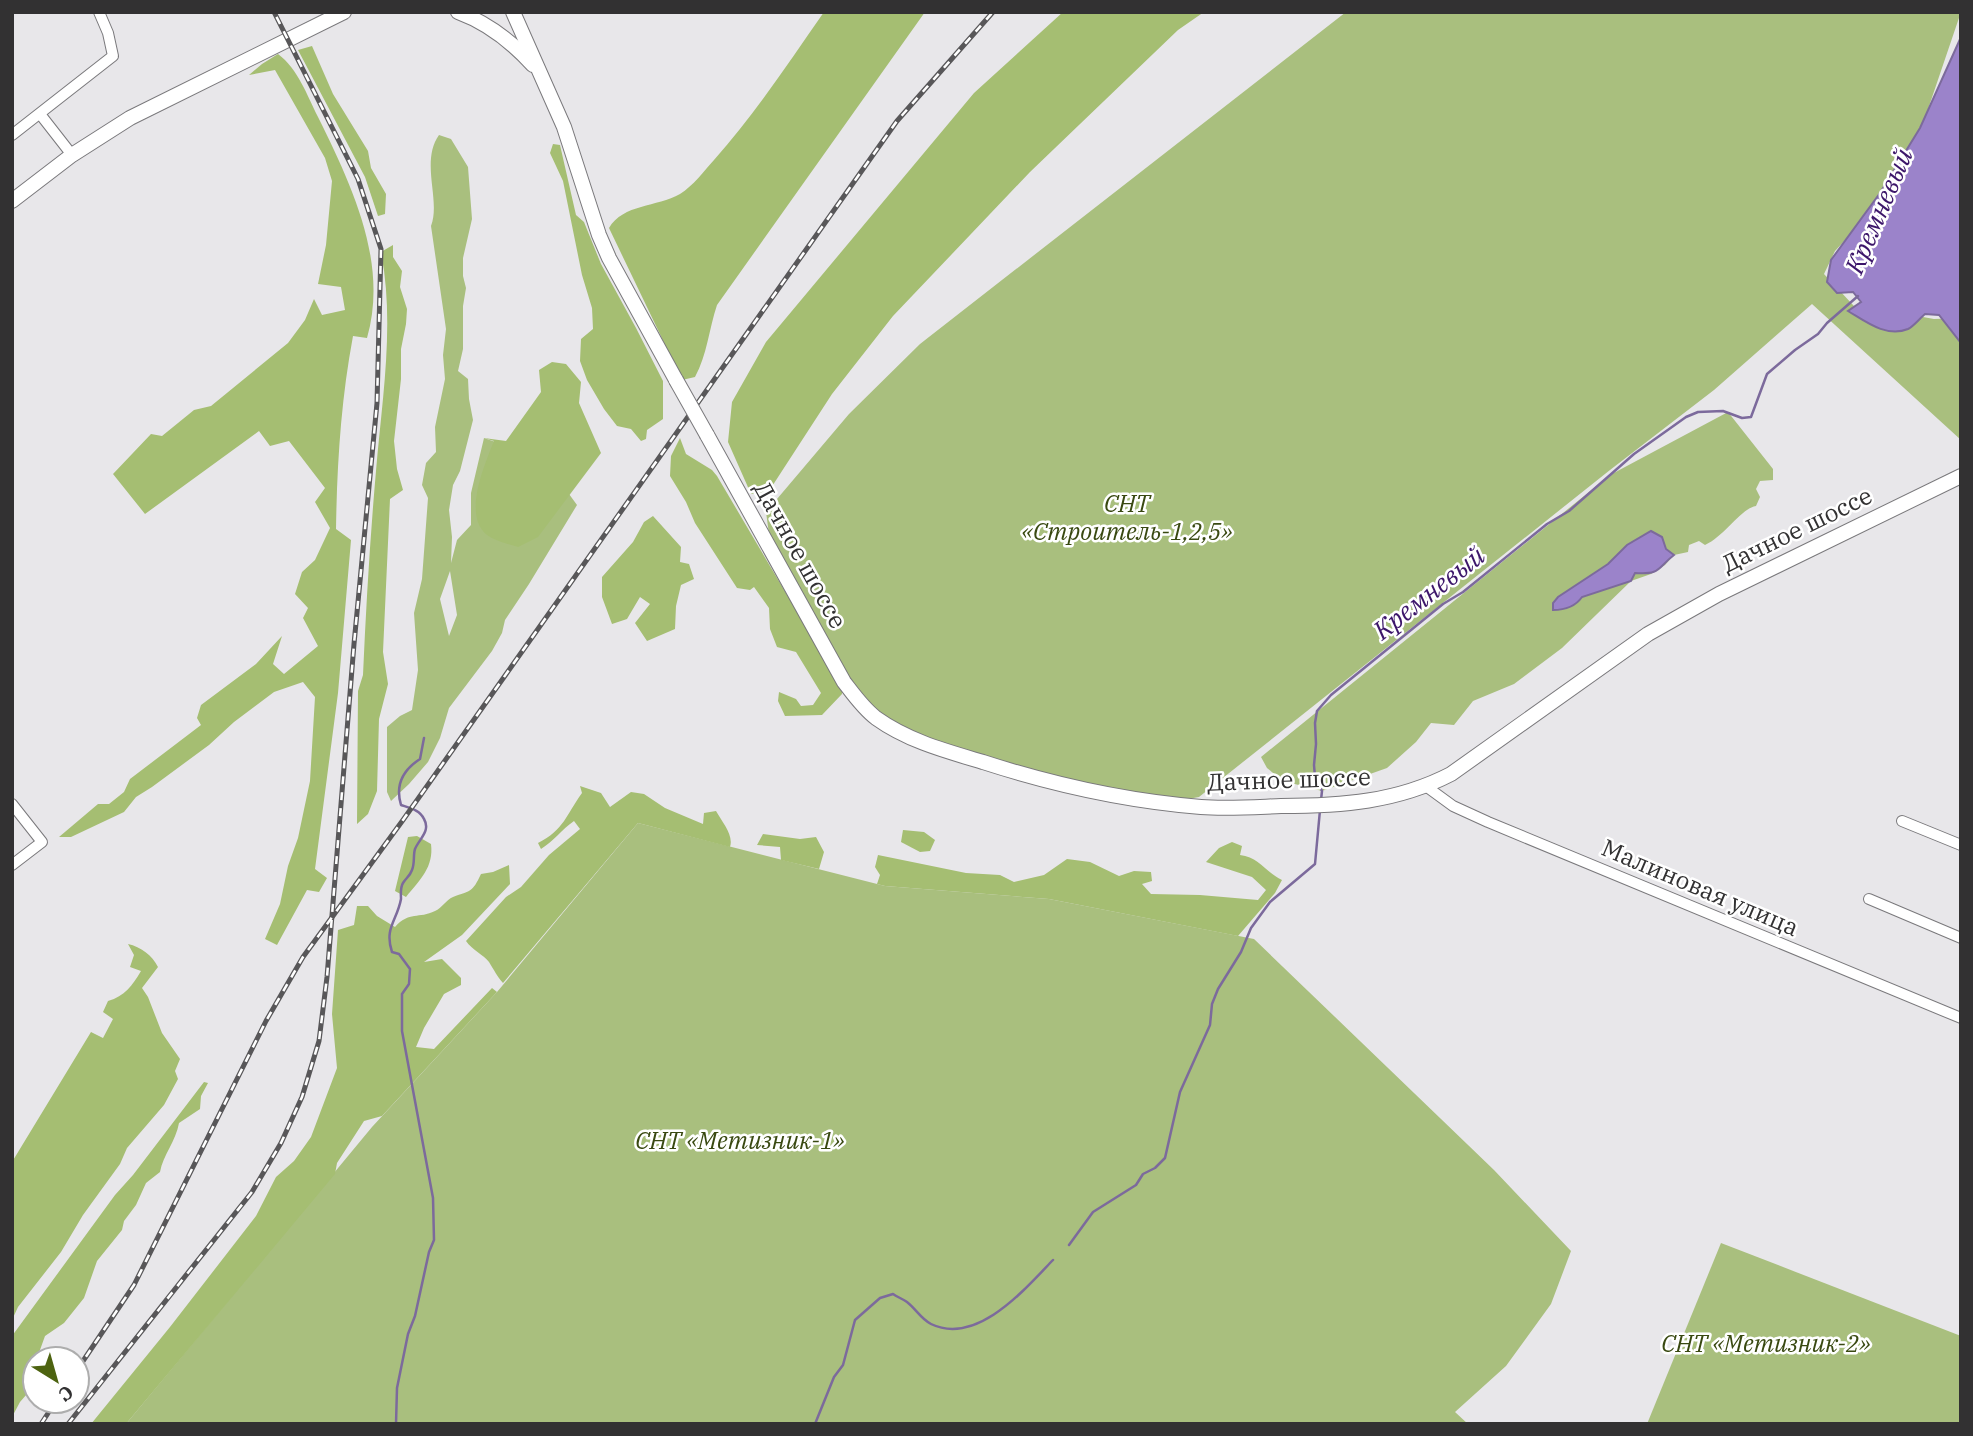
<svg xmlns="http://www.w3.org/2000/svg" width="1973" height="1436" font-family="'IBM Plex Serif',serif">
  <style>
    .green { fill: #a9bf7e; fill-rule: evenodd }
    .forest { fill: #a5be72 }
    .water { fill: #9b83ca; stroke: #7c6a9c; stroke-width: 2 }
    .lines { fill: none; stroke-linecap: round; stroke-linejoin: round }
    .stream { stroke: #7c6a9c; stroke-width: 2.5 }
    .street-casing { stroke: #7a797c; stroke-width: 12 }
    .secondary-casing { stroke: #7a797c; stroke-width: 16 }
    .street { stroke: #fff; stroke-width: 10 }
    .secondary { stroke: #fff; stroke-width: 14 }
    .rail-casing { stroke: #585759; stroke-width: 5 }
    .rail { stroke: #fff; stroke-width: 2.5; stroke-dasharray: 8; stroke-linecap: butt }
    .secondary-bridge-casing { stroke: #7a797c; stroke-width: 16; stroke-linecap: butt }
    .secondary-bridge { stroke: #fff; stroke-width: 14 }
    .labels { text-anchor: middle; stroke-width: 5; stroke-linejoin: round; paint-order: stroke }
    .park-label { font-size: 24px; font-style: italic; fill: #394911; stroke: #fff }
    .street-label { font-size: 24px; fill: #323132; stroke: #fff }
    .water-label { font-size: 26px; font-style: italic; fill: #3c166a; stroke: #fff }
  </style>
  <rect width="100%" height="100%" fill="#e8e7ea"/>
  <g class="green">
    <polygon points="1346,12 1961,12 1925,118 1882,200 1835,251 1824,274 1868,321 1901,313 1934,319 1961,318 1961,440 1812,304 1714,390 1610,470 1199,797 1177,801 1075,785 939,746 886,719 851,686 769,534 766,512 849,414 920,344"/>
    <path d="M 439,135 L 451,139 L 468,167 L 472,219 L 463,258 L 463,276 L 466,288 L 463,306 L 463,349 L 458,371 L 468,379 L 469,399 L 473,420 L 460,471 L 453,485 L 449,510 L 452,537 L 451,563 L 457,540 L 471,525 L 471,493 L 484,438 L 510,447 L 569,494 L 577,505 L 529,584 L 505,620 L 502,633 L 492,651 L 449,708 L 440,738 L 428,762 L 409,784 L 391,801 L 387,792 L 387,727 L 400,716 L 412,710 L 418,670 L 414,613 L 422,579 L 428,498 L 422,485 L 426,463 L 436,452 L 435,427 L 445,379 L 443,355 L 446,329 L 431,226 C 441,200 420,162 439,135 ZM 450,571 L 457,615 L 449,636 L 440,599 Z"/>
    <path d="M 1728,412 L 1773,469 L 1773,480 L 1760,481 L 1756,489 L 1760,497 L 1756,506 C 1740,509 1725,536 1705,545 L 1699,541 L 1689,545 L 1688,552 L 1674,555 L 1665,565 L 1651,574 L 1631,581 L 1562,648 L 1514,684 L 1473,701 L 1454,725 L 1431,723 L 1416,742 L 1387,768 L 1322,791 L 1283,781 L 1267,768 L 1261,757 L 1610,475 Z"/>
    <polygon points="638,823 885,886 1049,899 1254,939 1494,1170 1571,1251 1551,1304 1506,1366 1455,1412 1468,1424 126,1424 372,1127 497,992"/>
    <polygon points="1721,1243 1961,1336 1961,1424 1647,1424"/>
  </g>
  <g class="forest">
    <path d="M 824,12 L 925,12 L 717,305 C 709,329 707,355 695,377 L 682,380 L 609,228 C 623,204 657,207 680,194 C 693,186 704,171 714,160 C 755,114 789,62 824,12 Z"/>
    <polygon points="1063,12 1204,12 1178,30 1030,172 893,316 832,394 769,491 751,494 728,442 732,402 766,342 974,93"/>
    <polygon points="312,46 333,94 368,151 371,168 386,194 385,214 378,216 365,177 298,50"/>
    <path d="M 278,54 C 298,69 307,95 318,117 C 351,184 389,262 367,338 L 353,336 C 341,400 337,464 336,529 L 351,540 L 338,693 L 315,869 L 327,878 L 319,892 L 307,890 L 277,945 L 265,939 L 280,904 L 288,866 L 298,838 L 310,781 L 315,697 L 303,682 L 274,692 L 234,722 L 209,745 L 152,787 L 136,797 L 124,812 L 71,837 L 59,837 L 98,804 L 109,804 L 124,792 L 130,779 L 201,725 L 197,718 L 201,705 L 256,664 L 282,636 L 273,664 L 284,674 L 318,646 L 303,618 L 308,608 L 295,594 L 302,572 L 315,560 L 330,528 L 315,502 L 325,488 L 289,441 L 270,446 L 259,431 L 145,514 L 113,474 L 151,434 L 162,436 L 194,410 L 211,406 L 288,343 L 305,320 L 314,299 L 322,315 L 345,310 L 341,287 L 318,284 L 326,245 L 332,181 L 325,158 L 275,70 L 249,75 L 262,64 Z"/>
    <polygon points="553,144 560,145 576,215 584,222 601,264 636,328 663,381 663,419 647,430 646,439 641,441 631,429 617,426 604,409 587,380 580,361 581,339 593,329 592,308 582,275 563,181 550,153"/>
    <path d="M 393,245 L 393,257 L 402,271 L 400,287 L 407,309 L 406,324 L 401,349 L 401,379 L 394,441 L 397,469 L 403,490 L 390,499 L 383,652 L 388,684 L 379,719 L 377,791 L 368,814 L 357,824 L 358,691 L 363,675 C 366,607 370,539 376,471 C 382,399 395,324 381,252 Z"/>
    <path d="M 552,362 L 566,364 L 581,382 L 579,403 L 601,453 L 538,537 L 518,547 C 509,544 495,541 487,535 C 462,515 485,464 494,441 L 484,438 L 506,441 L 541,392 L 539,370 Z"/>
    <polygon points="680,438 686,454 712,470 717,476 793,605 842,683 842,694 822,715 785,716 778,701 779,692 796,699 801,706 813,705 821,693 796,652 777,647 770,629 769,608 754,587 750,590 737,588 695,523 686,502 670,476 671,456"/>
    <polygon points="653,516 681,547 680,562 689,564 694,579 681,585 676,606 675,629 647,641 635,623 650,604 640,597 627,619 612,624 602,597 602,577 633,542 644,522"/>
    <path d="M 580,786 L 601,793 L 610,807 L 631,792 L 644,794 L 665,808 L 703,824 L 704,813 L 716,811 C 722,822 734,835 730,847 L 638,823 L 503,983 C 497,976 494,970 489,962 C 484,955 472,950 466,941 L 506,897 L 521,887 L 549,855 L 580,829 L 574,821 C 561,830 554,841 541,849 L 538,843 C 564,830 566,815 582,793 Z"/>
    <polygon points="903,830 924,832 935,840 930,851 920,852 901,842"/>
    <polygon points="763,834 800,839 816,837 824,852 819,869 781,860 780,847 757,845"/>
    <path d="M 417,836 L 431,844 C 434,867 420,880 406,897 L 395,891 L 408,837 Z"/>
    <path d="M 1232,842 L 1242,846 L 1240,855 C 1259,857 1265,872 1282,880 L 1275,893 L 1238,936 L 1049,899 L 885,886 L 877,884 L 880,875 L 875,867 L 878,855 L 966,873 L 1000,875 L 1014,882 L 1044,875 L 1067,859 L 1090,862 L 1119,876 L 1134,871 L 1151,872 L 1152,881 L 1142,884 L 1151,894 L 1200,895 L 1258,900 L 1266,890 L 1252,877 L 1206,862 L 1219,848 Z"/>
    <path d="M 509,865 L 510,884 L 462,935 L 424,962 L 442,959 L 461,978 L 461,985 L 444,994 L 424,1028 L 416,1047 L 434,1049 L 492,988 L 497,992 L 382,1116 L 364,1121 L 337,1163 L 335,1174 L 126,1424 L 91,1424 L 170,1327 L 256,1216 L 276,1177 L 294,1161 L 311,1137 L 337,1068 L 332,1014 L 338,930 L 354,925 L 357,906 L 368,906 L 377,916 L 395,927 C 409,911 419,919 435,911 C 442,908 446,900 453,897 C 471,890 472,893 481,874 L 493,872 Z"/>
    <path d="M 128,944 C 141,947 152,955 158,967 L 142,988 L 148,997 L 162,1033 L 180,1059 L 175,1071 L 178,1079 L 164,1105 L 127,1148 L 120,1164 L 83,1215 L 61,1252 L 18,1307 L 12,1320 L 12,1162 L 91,1032 L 103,1038 L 113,1019 L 103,1012 L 108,1001 C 125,996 132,986 141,971 L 130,967 L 134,955 Z"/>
    <path d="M 204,1082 L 208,1083 L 201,1096 L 200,1109 L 179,1123 C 176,1141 163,1155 160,1172 L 146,1183 L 136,1205 L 124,1221 L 122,1230 L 97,1261 L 84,1298 L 64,1323 L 45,1336 L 31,1375 L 33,1387 L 20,1402 L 12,1417 L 12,1336 L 115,1195 L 133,1175 Z"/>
  </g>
  <g class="water">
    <path d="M 1961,37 L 1961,343 L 1939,315 L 1925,314 C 1920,318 1914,326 1908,329 C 1886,338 1865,321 1848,311 L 1861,302 L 1853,292 L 1837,293 L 1827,282 L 1831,260 L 1880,193 L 1920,128 Z"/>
    <path d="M 1651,531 L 1662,537 L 1666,549 L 1674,555 C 1657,568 1661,575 1635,573 L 1631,581 L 1582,597 C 1575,607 1565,610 1553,610 L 1553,603 L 1558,597 L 1608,564 L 1627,545 Z"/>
  </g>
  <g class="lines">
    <g class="stream">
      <polyline points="1321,800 1322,791 1315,777 1314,765 1316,744 1315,723 1317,711 1331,695 1443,604 1463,592 1547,524 1569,511 1634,454 1686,417 1698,412 1723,411 1742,418 1751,417 1767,374 1795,350 1818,334 1827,323 1858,296"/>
      <polyline points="1069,1245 1093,1212 1136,1185 1143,1174 1155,1168 1165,1158 1180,1092 1210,1025 1212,1004 1218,989 1241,952 1251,928 1270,902 1315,864 1320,810"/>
      <path d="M 396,1424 L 397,1388 L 408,1334 L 415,1316 L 429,1252 L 434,1240 L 433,1198 L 402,1031 L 402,994 L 409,984 L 410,969 L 399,954 L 392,952 C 384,928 397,921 401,899 C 401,894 400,888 403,883 C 406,878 410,876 412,870 C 415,863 413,855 415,849 C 419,839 431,831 424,819 C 420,810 410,808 401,805 C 395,785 403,770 420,759 L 424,738"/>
      <path d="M 815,1424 L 834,1377 L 843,1365 L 855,1320 L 880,1298 L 893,1294 C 897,1297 903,1299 907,1302 C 916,1309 921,1319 931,1324 C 977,1346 1025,1289 1053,1260"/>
    </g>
    <defs>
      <g id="street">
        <polyline points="40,114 72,155"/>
        <polyline points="12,135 113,56 108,33 99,12"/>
        <polyline points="1427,787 1453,806 1488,822 1961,1018"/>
        <polyline points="12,804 42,842 12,865"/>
        <polyline points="1902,821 1961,845"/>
        <polyline points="1869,899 1961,938"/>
      </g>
      <g id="secondary">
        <path d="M 458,12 C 488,23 512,42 533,65"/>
        <polyline points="513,12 564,127 599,235 609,258 676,380"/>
        <polyline points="12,201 72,155 130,118 344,12"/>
        <path d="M 707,435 L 844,682 C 854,695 863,708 876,718 C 908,741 946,751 983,762 C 1054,785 1127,801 1201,807 C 1227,809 1255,807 1281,806 C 1341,806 1397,802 1451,774 L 1648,634 L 1719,594 L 1961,476"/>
      </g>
    </defs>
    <use href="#street" class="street-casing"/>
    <use href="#secondary" class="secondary-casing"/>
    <use href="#street" class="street"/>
    <use href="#secondary" class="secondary"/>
    <defs>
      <g id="rail">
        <polyline points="77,1370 134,1285 266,1021 303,957 403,820 897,121 993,12"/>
        <polyline points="41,1424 56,1401"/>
        <polyline points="68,1424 252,1192 281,1143 302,1097 319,1041 327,977 354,644 377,403 381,249 358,179 274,12"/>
      </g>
    </defs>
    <use href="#rail" class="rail-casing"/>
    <use href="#rail" class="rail"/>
    <defs>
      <polyline id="secondary-bridge" points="676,380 707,435"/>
    </defs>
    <use href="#secondary-bridge" class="secondary-bridge-casing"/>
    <use href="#secondary-bridge" class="secondary-bridge"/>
  </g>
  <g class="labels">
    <g class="park-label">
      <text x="1127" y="512">СНТ<tspan x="1127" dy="28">«Строитель-1,2,5»</tspan></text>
      <text x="740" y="1149">СНТ «Метизник-1»</text>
      <text x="1766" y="1352">СНТ «Метизник-2»</text>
    </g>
    <g class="street-label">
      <text transform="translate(1797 530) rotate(-26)" y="8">Дачное шоссе</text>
      <text transform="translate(800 555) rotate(61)" y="8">Дачное шоссе</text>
      <text transform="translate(1289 780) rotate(-2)" y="8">Дачное шоссе</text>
      <text transform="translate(1700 888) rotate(23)" y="8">Малиновая улица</text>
    </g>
    <g class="water-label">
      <text transform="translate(1879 211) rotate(-67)" y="9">Кремневый</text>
      <text transform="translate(1429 593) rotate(-38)" y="9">Кремневый</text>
    </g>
  </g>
  <rect width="1973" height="1436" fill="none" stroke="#323132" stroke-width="28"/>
  <g transform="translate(56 1380) rotate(143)"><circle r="33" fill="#ffffff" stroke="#adadad" stroke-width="2"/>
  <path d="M0-5L12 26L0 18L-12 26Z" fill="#4d6310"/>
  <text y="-10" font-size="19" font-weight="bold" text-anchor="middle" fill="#323132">С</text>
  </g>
</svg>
